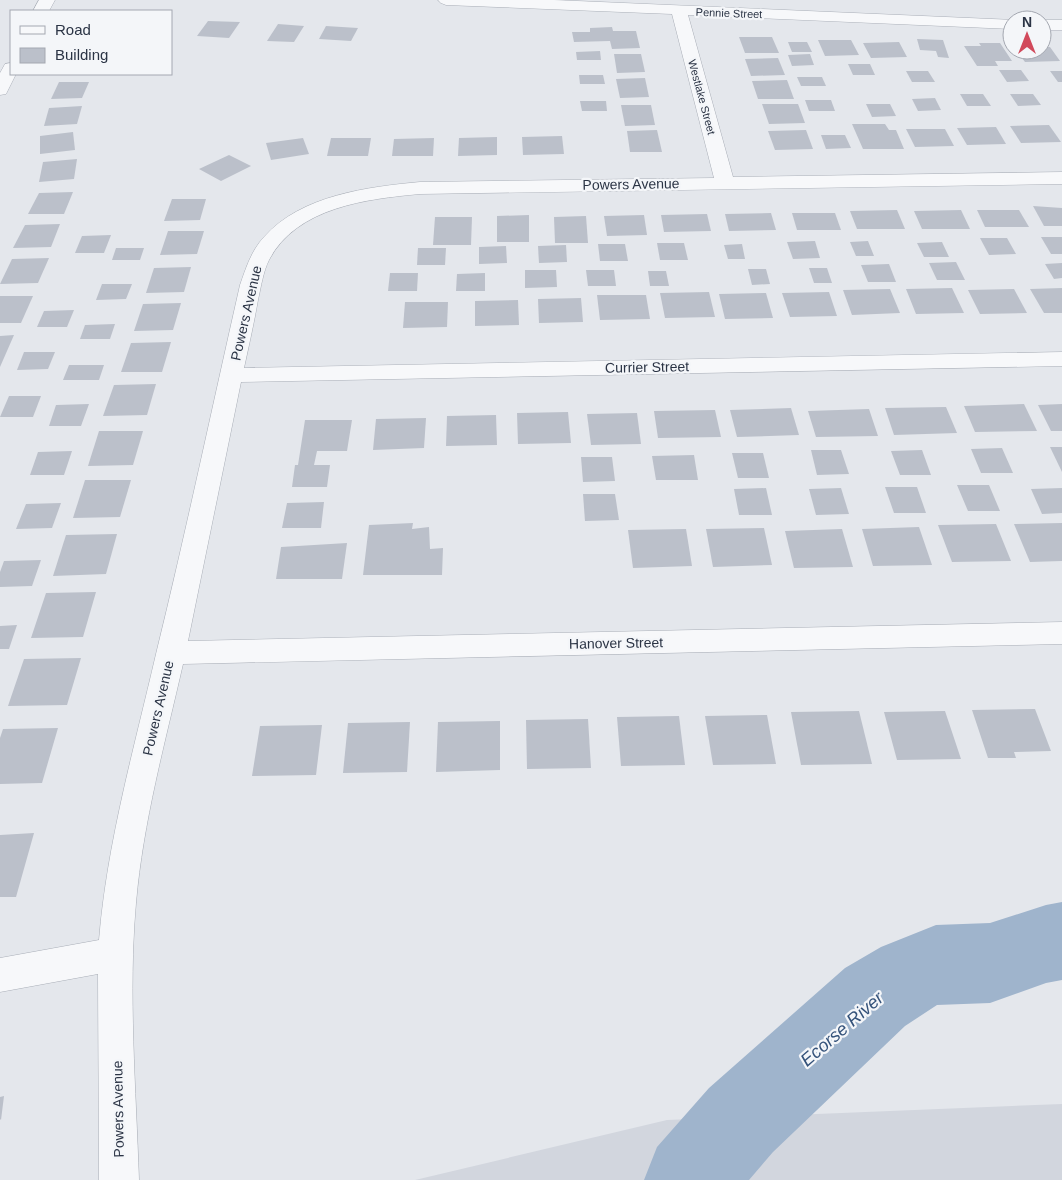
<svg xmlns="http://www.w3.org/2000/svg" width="1062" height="1180" font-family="Arial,sans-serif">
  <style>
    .built { fill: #d2d6de }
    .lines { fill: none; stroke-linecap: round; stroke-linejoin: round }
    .river { fill: #9fb4cc; fill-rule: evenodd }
    .building { fill: #bbc0ca }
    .minor-casing { stroke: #a9aeb7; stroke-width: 1 }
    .minor { fill: #f7f8fa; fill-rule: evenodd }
    .labels { text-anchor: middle; stroke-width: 4.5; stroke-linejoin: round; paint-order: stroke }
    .far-street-label { font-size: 11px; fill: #2b3445; stroke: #f4f6f9 }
    .street-label { font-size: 14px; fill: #2b3445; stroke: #f4f6f9 }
    .near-water-label { font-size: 18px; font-style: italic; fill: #34527a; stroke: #f4f6f9 }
  </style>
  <rect width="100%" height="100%" fill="#e4e7ec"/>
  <polygon class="built" points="1062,1104 1062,1180 415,1180 667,1120"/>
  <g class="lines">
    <polygon class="river" points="1062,902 1062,980 1046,983 990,1003 937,1005 905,1026 773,1152 749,1180 644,1180 657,1147 709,1088 845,968 881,947 936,925 990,923 1046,905"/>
  </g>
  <g class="building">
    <polygon points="208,21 240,22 229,38 197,36"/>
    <polygon points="278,24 304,26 294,42 267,41"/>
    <polygon points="326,26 358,28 351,41 319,39"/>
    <polygon points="612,27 613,31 636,31 640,48 612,49 610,41 574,42 572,32 590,32 590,28"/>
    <polygon points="739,37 772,37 779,53 745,53"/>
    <polygon points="917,39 943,40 949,58 938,57 936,51 920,50"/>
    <polygon points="818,40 851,40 859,55 825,56"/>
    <polygon points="788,42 807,42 812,52 792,52"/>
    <polygon points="899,42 907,57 871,58 863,43"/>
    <polygon points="979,43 1000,43 1012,61 995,61 998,66 977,66 964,46 981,46"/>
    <polygon points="1042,47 1050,47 1060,61 1025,62 1016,50 1042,50"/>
    <polygon points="600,51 601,60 577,60 576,52"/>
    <polygon points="614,54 641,54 645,72 617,73"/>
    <polygon points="810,54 814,65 792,66 788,55"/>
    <polygon points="778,58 785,75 751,76 745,59"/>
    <polygon points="848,64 870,64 875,75 853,75"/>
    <polygon points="999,70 1021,70 1029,81 1007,82"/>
    <polygon points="906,71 928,71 935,82 912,82"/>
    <polygon points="1050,71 1062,71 1062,82 1058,82"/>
    <polygon points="579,75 603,75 605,84 580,84"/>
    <polygon points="797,77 822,77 826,86 801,86"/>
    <polygon points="645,78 649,97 620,98 616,79"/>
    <polygon points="787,80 794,99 758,99 752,81"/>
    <polygon points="59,82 89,82 82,98 51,99"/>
    <polygon points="960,94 983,94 991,106 967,106"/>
    <polygon points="1010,94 1033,94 1041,105 1018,106"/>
    <polygon points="935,98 941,110 918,111 912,99"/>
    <polygon points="805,100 831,100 835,111 809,111"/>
    <polygon points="580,101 606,101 607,111 582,111"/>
    <polygon points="762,104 798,104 805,123 769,124"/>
    <polygon points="866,104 890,104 896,116 872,117"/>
    <polygon points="621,105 651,105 655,125 625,126"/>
    <polygon points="82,106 77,124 44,126 49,108"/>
    <polygon points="852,124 885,124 889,130 896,130 904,149 863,149"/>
    <polygon points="1049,125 1061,142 1021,143 1010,126"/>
    <polygon points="996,127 1006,144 967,145 957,128"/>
    <polygon points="906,129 945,129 954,146 915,147"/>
    <polygon points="657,130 662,152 630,152 627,131"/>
    <polygon points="806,130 813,149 775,150 768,131"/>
    <polygon points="73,132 75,150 40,154 40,136"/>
    <polygon points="821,135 845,135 851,148 826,149"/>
    <polygon points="562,136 564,154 523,155 522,137"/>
    <polygon points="497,137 497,155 458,156 459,138"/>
    <polygon points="303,138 309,154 271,160 266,143"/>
    <polygon points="331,138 371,138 368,156 327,156"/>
    <polygon points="434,138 433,156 392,156 394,139"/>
    <polygon points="229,155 251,166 221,181 199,169"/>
    <polygon points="77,159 74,179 39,182 43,162"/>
    <polygon points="73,192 64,214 28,214 39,193"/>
    <polygon points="172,199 206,199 200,220 164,221"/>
    <polygon points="1033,206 1062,208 1062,226 1044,226"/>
    <polygon points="897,210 905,229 857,229 850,211"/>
    <polygon points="961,210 970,229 922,229 914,211"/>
    <polygon points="977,210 1019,210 1029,227 985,227"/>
    <polygon points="771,213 776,230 729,231 725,214"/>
    <polygon points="792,213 835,213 841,230 797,230"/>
    <polygon points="707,214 711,231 664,232 661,215"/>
    <polygon points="529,215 529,242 497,242 497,216"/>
    <polygon points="644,215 647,235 607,236 604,216"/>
    <polygon points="586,216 588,243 555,243 554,217"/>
    <polygon points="435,217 472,217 471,245 433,245"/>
    <polygon points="60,224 51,247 13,248 25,225"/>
    <polygon points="168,231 204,231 197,254 160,255"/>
    <polygon points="111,235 104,253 75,253 82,236"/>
    <polygon points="1041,237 1062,237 1062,254 1051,254"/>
    <polygon points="980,238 1007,238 1016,254 989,255"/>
    <polygon points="815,241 820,258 793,259 787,242"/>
    <polygon points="868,241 874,256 856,256 850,242"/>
    <polygon points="942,242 949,257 924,257 917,243"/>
    <polygon points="657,243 684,243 688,260 660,260"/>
    <polygon points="598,244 625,244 628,261 600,261"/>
    <polygon points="742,244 745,259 728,259 724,245"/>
    <polygon points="566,245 567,262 539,263 538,246"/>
    <polygon points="506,246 507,263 479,264 479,247"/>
    <polygon points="116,248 144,248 140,260 112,260"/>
    <polygon points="418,248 446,248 445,265 417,265"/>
    <polygon points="49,258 38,283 0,284 12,259"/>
    <polygon points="956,262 965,280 937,280 929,263"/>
    <polygon points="1062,263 1062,278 1054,279 1045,264"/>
    <polygon points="889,264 896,282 868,282 861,265"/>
    <polygon points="191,267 184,292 146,293 154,268"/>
    <polygon points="809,268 827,268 832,283 814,283"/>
    <polygon points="748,269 766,269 770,284 752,285"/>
    <polygon points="525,270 556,270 557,287 525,288"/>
    <polygon points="586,270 614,270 616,286 588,286"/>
    <polygon points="648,271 666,271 669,286 650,286"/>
    <polygon points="390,273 418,273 417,291 388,291"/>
    <polygon points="485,273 485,291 456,291 457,274"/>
    <polygon points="102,284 132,284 126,299 96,300"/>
    <polygon points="952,288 964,313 916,314 906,289"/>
    <polygon points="1062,288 1062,313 1044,313 1030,289"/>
    <polygon points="890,289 900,313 852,315 843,290"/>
    <polygon points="1014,289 1027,313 980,314 968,290"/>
    <polygon points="709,292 715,317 665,318 660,293"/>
    <polygon points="829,292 837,316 790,317 782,293"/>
    <polygon points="766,293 773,318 725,319 719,294"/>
    <polygon points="597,295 646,295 650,319 600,320"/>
    <polygon points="0,296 33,296 21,323 0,323"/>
    <polygon points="581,298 583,322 539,323 538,299"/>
    <polygon points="518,300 519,325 475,326 475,301"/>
    <polygon points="405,302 448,302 447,327 403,328"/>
    <polygon points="181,303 173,330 134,331 143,304"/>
    <polygon points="74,310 67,327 37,327 44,311"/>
    <polygon points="115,324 110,339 80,339 85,325"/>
    <polygon points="14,335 0,367 0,336"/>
    <polygon points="171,342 162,372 121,372 131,343"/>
    <polygon points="24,352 55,352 48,369 17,370"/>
    <polygon points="69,365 104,365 99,380 63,380"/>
    <polygon points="156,384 147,415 103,416 114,385"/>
    <polygon points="9,396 41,396 33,417 0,417"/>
    <polygon points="89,404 81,426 49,426 56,405"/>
    <polygon points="1024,404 1037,431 975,432 964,406"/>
    <polygon points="1062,404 1062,431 1051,431 1038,405"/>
    <polygon points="946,407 957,433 894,435 885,408"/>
    <polygon points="791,408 799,435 737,437 730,410"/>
    <polygon points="869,409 878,436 816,437 808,411"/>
    <polygon points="715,410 721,437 658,438 654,411"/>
    <polygon points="568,412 571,443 518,444 517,413"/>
    <polygon points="637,413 641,444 591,445 587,414"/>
    <polygon points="496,415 497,445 446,446 447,416"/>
    <polygon points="426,418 424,448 373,450 376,419"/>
    <polygon points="305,420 352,420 347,451 317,451 314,465 330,465 327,487 292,487 295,465 298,465"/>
    <polygon points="99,431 143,431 133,465 88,466"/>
    <polygon points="1050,447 1062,447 1062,472"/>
    <polygon points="1002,448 1013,473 981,473 971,449"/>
    <polygon points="811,450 841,450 849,474 817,475"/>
    <polygon points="922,450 931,475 900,475 891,451"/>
    <polygon points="72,451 64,475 30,475 38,452"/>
    <polygon points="732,453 763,453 769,478 738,478"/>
    <polygon points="694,455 698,480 656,480 652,456"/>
    <polygon points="581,457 612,457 615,481 583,482"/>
    <polygon points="85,480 131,480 120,517 73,518"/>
    <polygon points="957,485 989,485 1000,511 968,511"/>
    <polygon points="885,487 917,487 926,513 894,513"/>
    <polygon points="766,488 772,515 739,515 734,489"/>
    <polygon points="841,488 849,514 816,515 809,489"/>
    <polygon points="1062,488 1062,513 1042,514 1031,489"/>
    <polygon points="583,494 615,494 619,520 585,521"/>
    <polygon points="324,502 321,528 282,528 287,503"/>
    <polygon points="61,503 52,528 16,529 26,504"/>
    <polygon points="413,523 412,529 429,527 430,549 443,548 442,575 363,575 369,525"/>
    <polygon points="1062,523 1062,561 1030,562 1014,524"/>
    <polygon points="996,524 1011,561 952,562 938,525"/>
    <polygon points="919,527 932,565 873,566 862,529"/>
    <polygon points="764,528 772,565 713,567 706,529"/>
    <polygon points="686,529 692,566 633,568 628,530"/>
    <polygon points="842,529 853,567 794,568 785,531"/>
    <polygon points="117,534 106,574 53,576 66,535"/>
    <polygon points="347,543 342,579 276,579 281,547"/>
    <polygon points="41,560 32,586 0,587 0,572 4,561"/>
    <polygon points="96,592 83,637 31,638 46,593"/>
    <polygon points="17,625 9,649 0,649 0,626"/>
    <polygon points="81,658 67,705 8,706 24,659"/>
    <polygon points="1035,709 1051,751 1014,752 1016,758 988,758 972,710"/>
    <polygon points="859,711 872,764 801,765 791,712"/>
    <polygon points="945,711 961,759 897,760 884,712"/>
    <polygon points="767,715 776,764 713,765 705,716"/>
    <polygon points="679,716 685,765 621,766 617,717"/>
    <polygon points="588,719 591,768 527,769 526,720"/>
    <polygon points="500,721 500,770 436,772 438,722"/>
    <polygon points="410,722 407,772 343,773 348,723"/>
    <polygon points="322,725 316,775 252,776 260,726"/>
    <polygon points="58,728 42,783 0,784 0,738 3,729"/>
    <polygon points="34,833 16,897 0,897 0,835"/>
    <polygon points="4,1096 1,1120 0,1119 0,1097"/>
  </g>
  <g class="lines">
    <defs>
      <g id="minor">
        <polygon points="39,0 55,0 49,11 33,11"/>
        <path d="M 438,0 L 554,0 L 1015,20 L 1012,20 L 1012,29 L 688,15 L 733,177 L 1062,172 L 1062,184 L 420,194 C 367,199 297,207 269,260 C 263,272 261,287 258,300 C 254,323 249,345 244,368 L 1062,352 L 1062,366 L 241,382 L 188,641 L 1062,622 L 1062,644 L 183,664 C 165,743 143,822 136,903 C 128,993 136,1089 139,1180 L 99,1180 L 98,974 L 0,992 L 0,958 L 99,940 C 107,843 134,749 156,654 C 186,532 212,408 240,285 C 246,268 251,251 264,237 C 301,195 368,187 420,182 L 714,178 L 672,14 L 446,5 L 441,3 Z"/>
        <rect x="1042" y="20" width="20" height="10"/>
        <polygon points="11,63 11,74 16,74 6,94 0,95 0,73 5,64"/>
      </g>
    </defs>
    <use href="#minor" class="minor-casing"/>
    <use href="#minor" class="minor"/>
  </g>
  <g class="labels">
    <g class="far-street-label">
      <text transform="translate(729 13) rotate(2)" y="4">Pennie Street</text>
      <text transform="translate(702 97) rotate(75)" y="4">Westlake Street</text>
    </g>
    <g class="street-label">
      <text transform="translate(631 184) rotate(-1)" y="5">Powers Avenue</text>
      <text transform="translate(246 313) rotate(-77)" y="5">Powers Avenue</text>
      <text transform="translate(647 367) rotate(-1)" y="5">Currier Street</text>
      <text transform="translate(616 643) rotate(-1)" y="5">Hanover Street</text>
      <text transform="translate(158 708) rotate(-77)" y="5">Powers Avenue</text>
      <text transform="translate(118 1109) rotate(-91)" y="5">Powers Avenue</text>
    </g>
    <g class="near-water-label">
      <text transform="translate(842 1029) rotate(-41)" y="6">Ecorse River</text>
    </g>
  </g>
  <rect x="10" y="10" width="162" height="65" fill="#f4f6f9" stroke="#a4a8b1"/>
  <rect x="20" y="26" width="25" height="8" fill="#f7f8fa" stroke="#a4a8b1"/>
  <text x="55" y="35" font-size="15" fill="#2b3445">Road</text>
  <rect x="20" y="48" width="25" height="15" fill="#bbc0ca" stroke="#a4a8b1"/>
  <text x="55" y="60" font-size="15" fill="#2b3445">Building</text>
  <g transform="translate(1027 35)"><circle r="24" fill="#f4f6f9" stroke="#a4a8b1"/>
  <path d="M0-4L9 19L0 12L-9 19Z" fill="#d1495b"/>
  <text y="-8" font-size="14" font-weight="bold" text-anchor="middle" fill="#2b3445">N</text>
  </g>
</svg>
